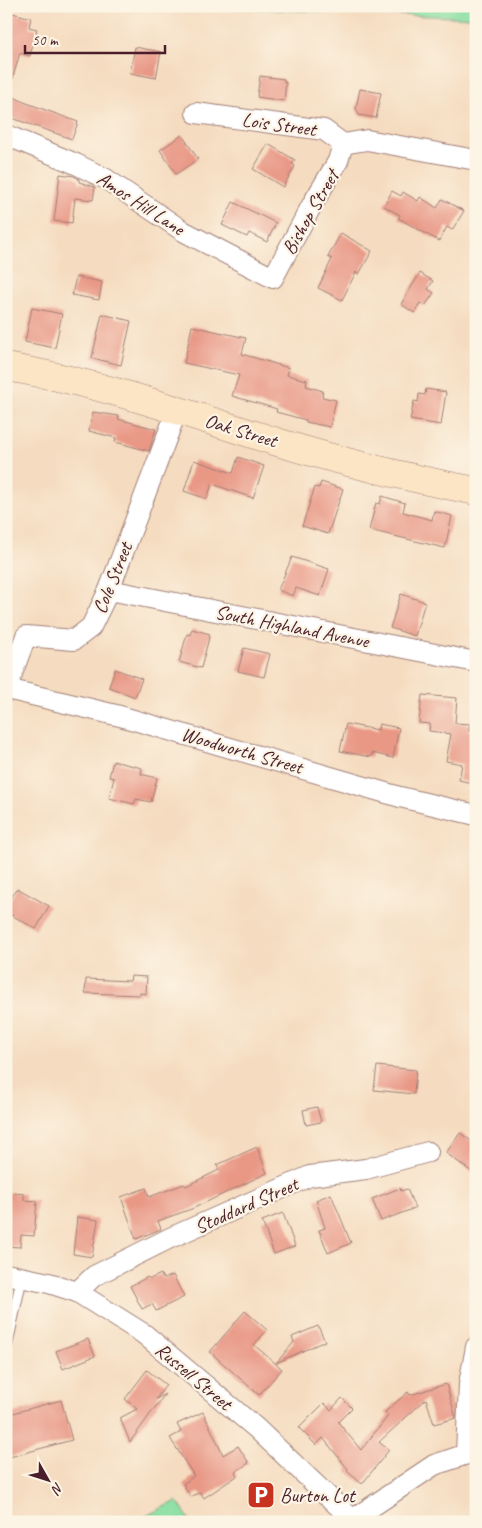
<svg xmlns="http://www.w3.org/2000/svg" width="482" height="1528" font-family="Caveat,sans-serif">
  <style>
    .green { fill: #89dfa3; stroke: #6a7f67 }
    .building { fill: #e99886 }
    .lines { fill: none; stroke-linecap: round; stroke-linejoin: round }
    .service-casing { stroke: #a07e76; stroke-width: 12 }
    .minor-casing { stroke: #a07e76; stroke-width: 22 }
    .secondary-casing { stroke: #a07e76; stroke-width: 29 }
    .service { stroke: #fff; stroke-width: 10 }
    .minor { stroke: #fff; stroke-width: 20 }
    .secondary { stroke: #fce5c4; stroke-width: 28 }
    .labels { text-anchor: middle; stroke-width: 4.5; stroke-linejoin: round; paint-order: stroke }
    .street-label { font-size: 20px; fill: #4a1f2b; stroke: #fcf5e5 }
    .poi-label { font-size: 20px; fill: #4a1f2b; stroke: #fcf5e5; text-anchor: start }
  </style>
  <rect width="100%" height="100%" fill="#fcf5e5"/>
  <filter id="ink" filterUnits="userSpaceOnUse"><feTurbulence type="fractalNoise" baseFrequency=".02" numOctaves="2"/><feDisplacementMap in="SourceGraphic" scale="10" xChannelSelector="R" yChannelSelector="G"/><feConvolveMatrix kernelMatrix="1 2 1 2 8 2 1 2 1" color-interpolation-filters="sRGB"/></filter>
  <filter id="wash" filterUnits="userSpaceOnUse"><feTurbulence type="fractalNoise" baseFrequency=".0096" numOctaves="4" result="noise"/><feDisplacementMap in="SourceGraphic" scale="20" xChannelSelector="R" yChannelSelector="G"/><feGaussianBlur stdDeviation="1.12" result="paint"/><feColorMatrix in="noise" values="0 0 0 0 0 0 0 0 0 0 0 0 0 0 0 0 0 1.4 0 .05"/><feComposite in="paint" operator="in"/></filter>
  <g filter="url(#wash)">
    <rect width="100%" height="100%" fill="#f5dcc0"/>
    <g class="green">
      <polygon points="183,6 476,6 476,18"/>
      <polygon points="177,1501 191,1522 133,1522"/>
    </g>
    <g id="blocks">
      <g class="building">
        <polygon points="9,12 31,18 29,27 37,29 30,56 20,53 10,87 6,86 6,23"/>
        <polygon points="135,47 161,52 156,78 130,73"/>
        <polygon points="260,76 284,79 284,82 286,82 284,101 257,97"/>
        <polygon points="360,89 381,93 376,118 359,115 356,108"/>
        <polygon points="6,93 24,102 78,122 72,139 6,116"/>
        <polygon points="182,135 198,159 176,174 160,150"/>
        <polygon points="268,144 295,160 292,164 295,166 283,187 253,169"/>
        <polygon points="60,174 74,176 79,179 79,182 95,187 93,200 75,198 72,223 54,221"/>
        <polygon points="392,191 401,196 403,192 418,201 420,197 437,208 442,199 464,211 452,230 447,227 439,241 398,218 400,215 384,206"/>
        <polygon points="233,202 276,223 267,242 249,233 247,237 222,225"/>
        <polygon points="341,233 372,251 359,274 356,272 342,300 318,288 332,259 328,257"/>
        <polygon points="420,273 433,281 428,289 434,293 425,306 420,303 414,313 401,304"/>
        <polygon points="76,277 102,282 99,300 72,295"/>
        <polygon points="32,308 62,314 55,348 25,342"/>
        <polygon points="102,314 131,321 121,365 92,358"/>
        <polygon points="192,326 246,338 242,354 289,368 287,375 307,380 306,386 323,391 322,397 336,400 330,427 306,422 306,420 276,412 277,409 232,396 239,375 184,363"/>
        <polygon points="426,389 446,392 441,425 410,420 414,401 418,402 419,394 425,395"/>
        <polygon points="93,412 119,416 118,419 156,429 149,451 115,442 116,438 89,431"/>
        <polygon points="238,457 264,466 253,498 212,484 207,499 184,491 194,460 233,473"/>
        <polygon points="321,482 343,489 328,534 302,526 315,487 319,488"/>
        <polygon points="382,496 405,503 403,512 432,520 434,511 452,516 445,548 369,530 376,503 380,504"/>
        <polygon points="292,557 329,569 320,596 296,588 293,596 278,590"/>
        <polygon points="401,594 425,602 415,636 390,628"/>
        <polygon points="192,629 210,634 201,668 179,662 187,634 190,635"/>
        <polygon points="244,648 270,654 264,677 238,671"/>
        <polygon points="115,669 142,679 135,697 109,687"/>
        <polygon points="422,695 457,698 455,723 470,724 469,731 476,732 476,784 459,780 462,764 446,761 451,734 429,731 430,724 419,723"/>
        <polygon points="346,724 378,730 379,724 399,728 393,758 372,753 371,757 340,751"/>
        <polygon points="113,761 142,768 141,774 157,778 151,802 136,799 134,804 109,798 114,778 109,777"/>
        <polygon points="17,888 49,906 36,929 6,912 6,907"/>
        <polygon points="131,976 147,977 146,994 140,993 140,995 85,993 86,979 130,981"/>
        <polygon points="377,1066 416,1070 414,1094 374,1090"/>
        <polygon points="317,1107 321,1122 306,1125 303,1110"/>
        <polygon points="460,1133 476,1144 476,1175 446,1153"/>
        <polygon points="257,1147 267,1173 194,1208 158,1221 161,1229 136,1239 121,1197 146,1188 149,1197 184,1184 186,1186 219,1170 217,1165"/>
        <polygon points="400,1188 401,1191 407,1189 415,1208 381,1221 372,1199"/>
        <polygon points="6,1192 24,1194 24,1200 37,1201 34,1236 21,1235 20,1247 6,1246"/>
        <polygon points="331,1194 351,1243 328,1253 319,1230 325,1228 316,1200"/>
        <polygon points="283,1213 295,1246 274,1254 262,1221"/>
        <polygon points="77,1217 98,1220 92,1257 73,1254"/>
        <polygon points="161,1274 163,1279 173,1275 184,1297 156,1311 152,1304 142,1309 130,1286 148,1277 150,1279"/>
        <polygon points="245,1311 267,1330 254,1345 282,1369 259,1395 210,1352"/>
        <polygon points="318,1326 325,1341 276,1363 294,1342 292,1337"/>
        <polygon points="88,1339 95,1356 63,1369 56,1351"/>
        <polygon points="147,1370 166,1385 156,1399 165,1394 130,1442 120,1418 137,1409 125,1399"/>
        <polygon points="446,1384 456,1418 434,1424 426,1399 379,1442 389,1450 362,1484 347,1471 348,1469 323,1438 316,1445 299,1428 324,1403 331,1410 342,1398 352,1408 338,1422 361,1450 388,1416 385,1412 408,1392 410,1395"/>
        <polygon points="61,1400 72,1440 6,1458 6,1415"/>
        <polygon points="203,1412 223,1455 238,1446 249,1463 235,1472 237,1476 204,1498 200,1492 191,1497 183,1484 194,1476 170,1438 181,1432 177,1424"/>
      </g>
    </g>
  </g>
  <g filter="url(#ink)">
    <use href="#blocks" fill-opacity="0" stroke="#a07e76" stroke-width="1"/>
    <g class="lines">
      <defs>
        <polyline id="service" points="6,1350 22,1277"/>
        <g id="minor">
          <polyline points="196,113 324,130 343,144 367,140 476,160"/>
          <polyline points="6,135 76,164 106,179 183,231 273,278 313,203 338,161 343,144"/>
          <polyline points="109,590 476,662"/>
          <polyline points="7,689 120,716 400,797 476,815"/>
          <polyline points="6,690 26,636 74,640 91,627 109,590 177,410"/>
          <polyline points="6,1274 49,1283 77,1292 144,1334 256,1428 355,1522"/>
          <polyline points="77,1292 94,1276 170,1238 310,1176 366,1169 428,1152"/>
          <polyline points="466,1454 469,1384 476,1347"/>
          <polyline points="349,1522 434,1465 476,1451"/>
        </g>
        <path id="secondary" d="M 6,367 C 98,382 188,414 277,442 C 342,462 409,478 476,491"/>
      </defs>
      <use href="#service" class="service-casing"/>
      <use href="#minor" class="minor-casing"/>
      <use href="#secondary" class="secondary-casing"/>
      <use href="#service" class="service"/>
      <use href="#minor" class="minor"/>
      <use href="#secondary" class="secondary"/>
    </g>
  </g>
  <defs>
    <symbol id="parking-square" viewBox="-11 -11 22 22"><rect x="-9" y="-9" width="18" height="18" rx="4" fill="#c8321e" stroke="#fcf5e5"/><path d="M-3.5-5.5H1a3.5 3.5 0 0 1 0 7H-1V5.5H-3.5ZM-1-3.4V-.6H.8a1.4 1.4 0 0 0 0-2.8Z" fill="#fff"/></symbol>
  </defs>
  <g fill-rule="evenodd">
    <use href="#parking-square" x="245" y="1479" width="32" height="32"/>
  </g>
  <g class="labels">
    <g class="street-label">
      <text transform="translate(279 124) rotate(8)" y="7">Lois Street</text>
      <text transform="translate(141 203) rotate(33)" y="7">Amos Hill Lane</text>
      <text transform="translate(310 212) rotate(-60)" y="7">Bishop Street</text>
      <text transform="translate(241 430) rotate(17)" y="7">Oak Street</text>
      <text transform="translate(112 578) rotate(-68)" y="7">Cole Street</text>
      <text transform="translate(292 626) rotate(11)" y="7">South Highland Avenue</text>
      <text transform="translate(242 750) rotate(16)" y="7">Woodworth Street</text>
      <text transform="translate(246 1205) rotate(-24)" y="7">Stoddard Street</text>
      <text transform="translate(194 1376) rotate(40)" y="7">Russell Street</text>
    </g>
    <g class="poi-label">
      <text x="280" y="1502">Burton Lot</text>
    </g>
  </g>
  <rect width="482" height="1528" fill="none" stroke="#fcf5e5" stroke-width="25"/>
  <g transform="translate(48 1480) rotate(129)" stroke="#fcf5e5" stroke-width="4" paint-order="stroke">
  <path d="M0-4L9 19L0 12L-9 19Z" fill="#4a1f2b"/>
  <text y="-8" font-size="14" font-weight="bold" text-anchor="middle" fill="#4a1f2b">N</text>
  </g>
  <path d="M25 45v8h140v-8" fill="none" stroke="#4a1f2b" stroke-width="2.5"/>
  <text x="32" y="45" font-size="15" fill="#4a1f2b" stroke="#fcf5e5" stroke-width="4" paint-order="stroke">50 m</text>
</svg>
